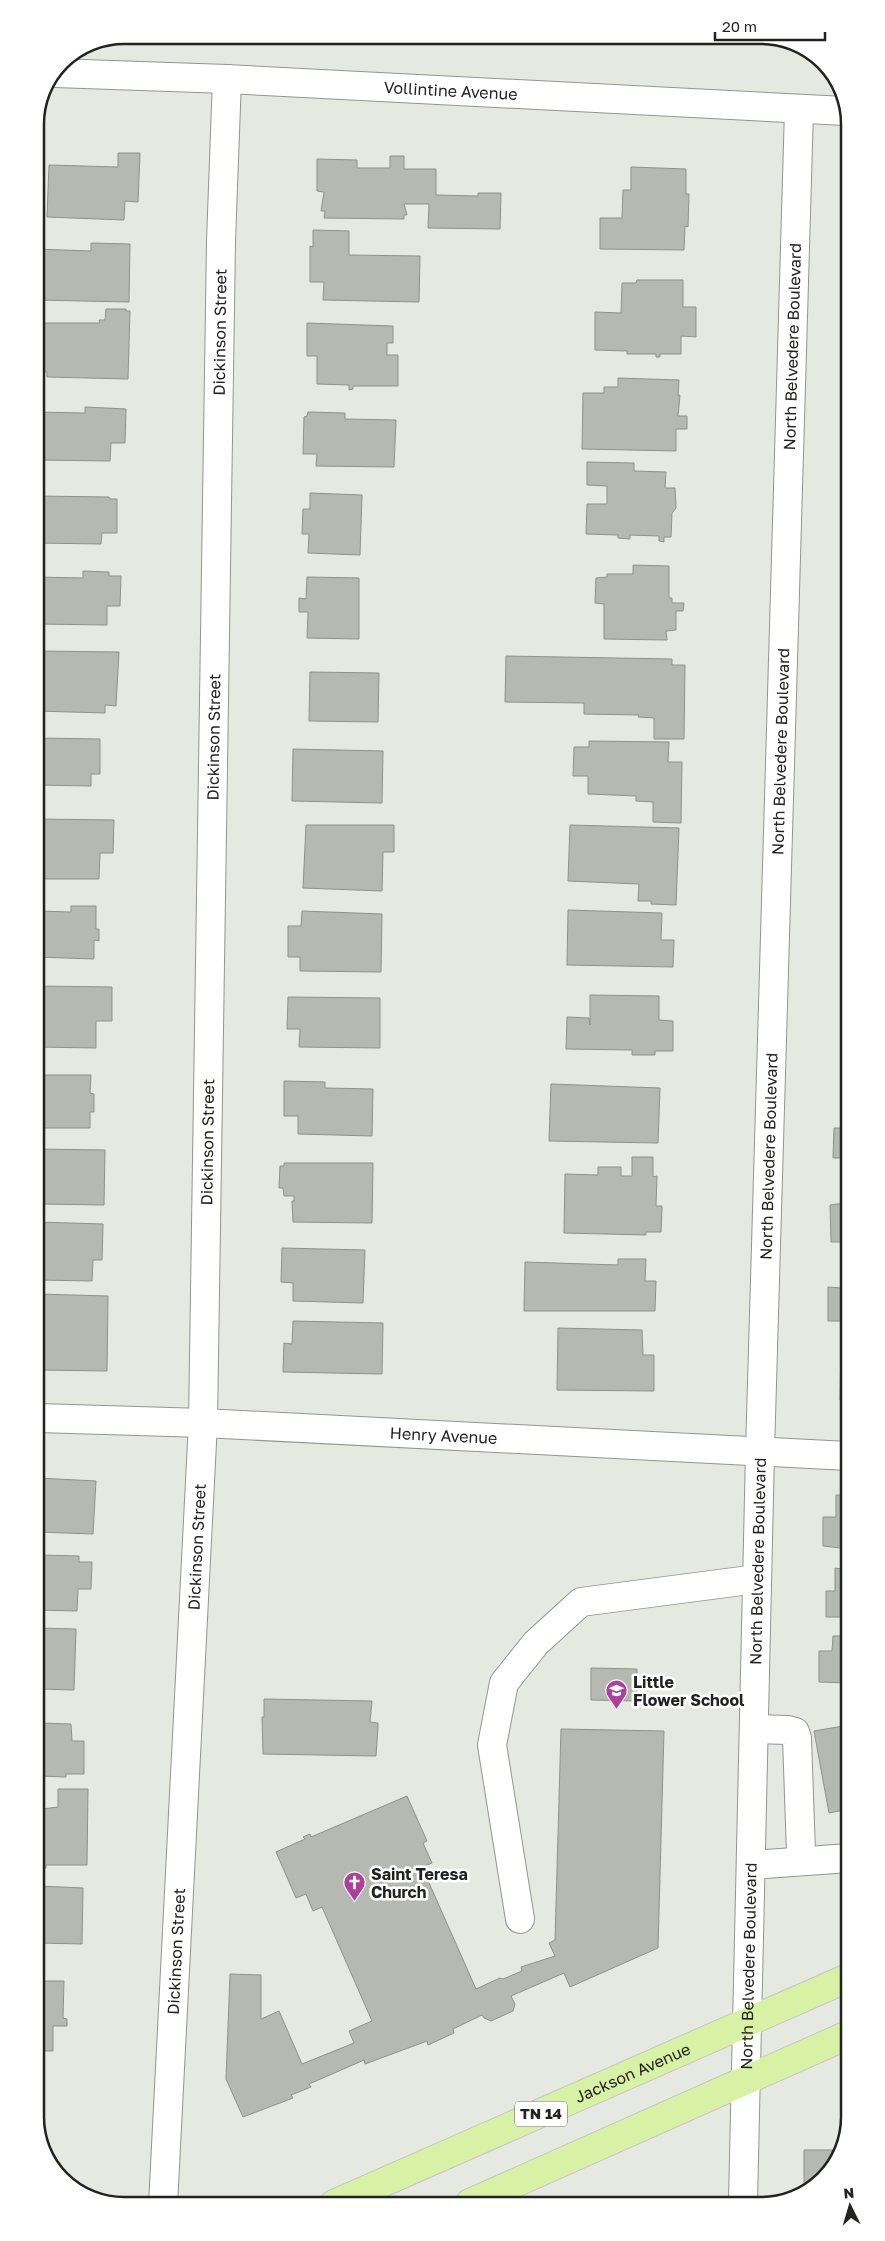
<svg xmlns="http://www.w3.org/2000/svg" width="885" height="2241" font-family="'Golos Text',sans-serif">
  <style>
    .built { fill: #dbe0d2 }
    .building { fill: #b6b9b2; stroke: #8f918a }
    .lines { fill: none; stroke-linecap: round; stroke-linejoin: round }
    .minor-casing { stroke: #93958f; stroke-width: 30 }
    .major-casing { stroke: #c6c6c5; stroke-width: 30 }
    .minor { stroke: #fff; stroke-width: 28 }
    .major { stroke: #d9f1a5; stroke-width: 28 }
    .labels { text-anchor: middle; stroke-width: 5; stroke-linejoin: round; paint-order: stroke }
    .shield { fill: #fff; stroke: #646564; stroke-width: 1 }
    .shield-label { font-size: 15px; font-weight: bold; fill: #222321 }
    .street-label { font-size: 16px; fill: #222321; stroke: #fff }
    .poi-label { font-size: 16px; font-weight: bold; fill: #222321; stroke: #fff; text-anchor: start }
    .rim { fill: none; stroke: #222321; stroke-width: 2.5 }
  </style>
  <rect width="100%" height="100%" fill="#e6e9e2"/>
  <polygon class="built" points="689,35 768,35 785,42 689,38"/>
  <g class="building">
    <polygon points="118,153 140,153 138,202 125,201 124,220 47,217 49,165 118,167"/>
    <polygon points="390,156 404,156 404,169 436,169 436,195 478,196 478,193 501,193 500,229 428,228 429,204 404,204 407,215 404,215 404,219 324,218 325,211 321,211 324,192 317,191 317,159 357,160 357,168 390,168"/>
    <polygon points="631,167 686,169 686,194 689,194 688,227 685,226 684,250 600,249 600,218 622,218 623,190 631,190"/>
    <polygon points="313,230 349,231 349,255 420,256 419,302 323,300 324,282 310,282 310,246 313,247"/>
    <polygon points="91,243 130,244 129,302 36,300 35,249 91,251"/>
    <polygon points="637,280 683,280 683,307 696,307 696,337 681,336 681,354 660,354 660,357 656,357 656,354 627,354 627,351 595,350 595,312 621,313 622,283 636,283"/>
    <polygon points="106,309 126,309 126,311 130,311 128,379 47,377 47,372 36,370 36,323 100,323 99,320 105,320"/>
    <polygon points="307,323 393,326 393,343 387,343 387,355 398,355 398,386 353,386 353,389 349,390 349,385 317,384 317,356 307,356"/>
    <polygon points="618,378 679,380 678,396 680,395 678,416 687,416 687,429 676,429 676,451 582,449 583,393 604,393 604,387 618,387"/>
    <polygon points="85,407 126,409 125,443 111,443 110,461 36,460 36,412 85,413"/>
    <polygon points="308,412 345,413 345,419 396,420 394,467 316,466 317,454 303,454 304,417 307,416"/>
    <polygon points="587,462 634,463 634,471 666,472 665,488 675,488 676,508 672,513 671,537 664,537 664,542 659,541 659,536 630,535 630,539 618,538 618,535 586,534 587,504 607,504 607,486 587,485"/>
    <polygon points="310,493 362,495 360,555 308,553 309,534 302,534 303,509 310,509"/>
    <polygon points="36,496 109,497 110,499 117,499 117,533 102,533 101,544 36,543"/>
    <polygon points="633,565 669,566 669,598 672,598 672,603 684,603 683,611 676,611 676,630 666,631 667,640 604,639 604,604 595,603 596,578 607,577 607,574 633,574"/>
    <polygon points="83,571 109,572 109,576 121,576 120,606 107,606 107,625 36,624 36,577 83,578"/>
    <polygon points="307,577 359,578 359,639 307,638 308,612 299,612 299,598 306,599"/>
    <polygon points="36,651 119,652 116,706 105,705 105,713 36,711"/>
    <polygon points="506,656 672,659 672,665 685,665 684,739 654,739 654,718 638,717 639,715 584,714 584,703 505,702"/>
    <polygon points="310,672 379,673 378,722 309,721"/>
    <polygon points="37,738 100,739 100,774 91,774 91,786 37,785"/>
    <polygon points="589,741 669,742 668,762 682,762 681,823 653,822 653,802 636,801 636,796 588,794 588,776 573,776 574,747 589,747"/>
    <polygon points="293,749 383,751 382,803 292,801"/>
    <polygon points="846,751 847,751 847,828 844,828"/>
    <polygon points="37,819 114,820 113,853 100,853 99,879 37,879"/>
    <polygon points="306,825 394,825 394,852 383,852 382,891 303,888"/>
    <polygon points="570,825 679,828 676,905 651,904 651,901 638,901 639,884 568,881"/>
    <polygon points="71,906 96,906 96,929 99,929 99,941 94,940 94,959 37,957 37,911 71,912"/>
    <polygon points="568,910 662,913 661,940 674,940 673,967 567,965"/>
    <polygon points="302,911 382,914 381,972 300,971 300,957 288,957 288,926 301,926"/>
    <polygon points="37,986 112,987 112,1021 96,1021 96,1048 37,1047"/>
    <polygon points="590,995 659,996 659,1020 673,1021 673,1051 655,1051 655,1055 632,1055 632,1050 566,1049 567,1017 589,1018 590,1025"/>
    <polygon points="288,997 380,998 380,1048 299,1047 300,1029 287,1029"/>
    <polygon points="37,1075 91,1075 90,1093 94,1094 94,1112 90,1112 90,1128 37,1128"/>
    <polygon points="284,1081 325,1082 325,1088 373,1089 372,1136 298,1134 298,1116 284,1116"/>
    <polygon points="551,1084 660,1088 658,1143 549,1141"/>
    <polygon points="848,1116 848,1158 833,1158 834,1128 847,1128"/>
    <polygon points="37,1149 105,1150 104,1205 38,1204"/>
    <polygon points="632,1157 653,1157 653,1177 657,1176 656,1206 662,1206 661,1232 646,1232 646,1235 564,1233 565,1174 598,1175 598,1167 621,1167 621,1176 632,1176"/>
    <polygon points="284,1163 373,1163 372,1223 293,1222 292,1201 294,1201 294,1196 284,1196 283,1188 279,1188 280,1166 284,1166"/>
    <polygon points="845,1177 848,1177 848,1242 831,1242 830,1205 845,1203"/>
    <polygon points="38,1222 103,1224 102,1260 93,1260 92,1281 38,1280"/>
    <polygon points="282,1248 365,1250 363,1303 293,1301 293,1283 281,1282"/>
    <polygon points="618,1259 646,1259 645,1281 656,1281 655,1311 524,1311 525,1262 618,1265"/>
    <polygon points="842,1266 848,1267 848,1325 842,1325 842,1321 828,1321 828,1287 842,1288"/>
    <polygon points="38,1294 108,1296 107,1371 38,1370"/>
    <polygon points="293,1321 383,1323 382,1374 283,1372 284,1343 292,1344"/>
    <polygon points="558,1328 642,1330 643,1355 654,1355 654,1391 557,1390"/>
    <polygon points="841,1337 848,1337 848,1400 840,1400"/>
    <polygon points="38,1478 96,1481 93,1534 38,1532"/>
    <polygon points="836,1495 849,1495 849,1549 823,1546 823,1517 836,1517"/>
    <polygon points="40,1555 79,1556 79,1562 92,1562 91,1589 78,1589 77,1611 38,1610"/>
    <polygon points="835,1568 849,1570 849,1617 826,1617 826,1591 835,1591"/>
    <polygon points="38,1628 76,1629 74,1690 39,1689"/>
    <polygon points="844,1633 849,1633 849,1683 819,1682 819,1651 832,1651 833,1636 844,1636"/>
    <polygon points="591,1668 637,1669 637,1701 591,1700"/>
    <polygon points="264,1699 372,1701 370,1722 378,1723 378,1727 376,1756 263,1754 262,1717 264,1717"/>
    <polygon points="40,1723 71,1724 72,1741 84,1741 84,1774 66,1774 66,1777 39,1776"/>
    <polygon points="849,1725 849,1809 829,1813 814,1731"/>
    <polygon points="561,1729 664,1731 658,1948 570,1987 564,1973 511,1996 515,2004 513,2011 491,2021 484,2018 482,2015 453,2029 454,2033 428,2045 427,2041 365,2064 364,2060 309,2084 311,2087 291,2095 293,2098 243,2117 226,2079 230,1974 261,1975 261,2019 279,2011 302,2064 354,2043 349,2031 372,2021 322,1907 313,1911 306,1894 296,1898 276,1852 305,1839 303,1837 310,1834 311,1837 407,1796 427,1841 423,1843 432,1863 422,1867 476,1989 500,1978 503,1979 522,1971 521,1967 555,1956 549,1943 555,1940"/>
    <polygon points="58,1789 88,1789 87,1865 46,1865 46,1868 39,1868 39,1804 42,1804 42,1809 58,1807"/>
    <polygon points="39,1886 83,1888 82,1944 39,1943"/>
    <polygon points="39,1981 64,1981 63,2018 67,2019 67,2026 53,2026 53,2051 39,2051"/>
    <polygon points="804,2150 839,2150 832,2171 804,2191"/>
  </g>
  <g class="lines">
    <defs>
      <g id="minor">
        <path id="s1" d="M 55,73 L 227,79 L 845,111"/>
        <path id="s2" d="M 38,1418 L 203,1423 L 848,1456"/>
        <polyline points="754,1729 788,1730 795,1732 797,1738 801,1853 798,1860"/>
        <polyline points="751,1865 849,1858"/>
        <polyline points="520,1919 492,1745 504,1683 536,1643 581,1602 757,1579"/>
        <path id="s3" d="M 743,2202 L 760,1452 L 799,110"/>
        <path id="s4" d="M 163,2205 L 203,1423 L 221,241 L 227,79"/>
      </g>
      <g id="major">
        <polyline points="470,2203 850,2034"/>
        <path id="s5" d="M 334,2204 L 850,1977"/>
      </g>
    </defs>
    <use href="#minor" class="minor-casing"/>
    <use href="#major" class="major-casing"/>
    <use href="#minor" class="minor"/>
    <use href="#major" class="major"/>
  </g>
  <defs>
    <symbol id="school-pin" viewBox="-11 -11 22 30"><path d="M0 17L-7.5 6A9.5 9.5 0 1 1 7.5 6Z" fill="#ae3f9d" stroke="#fff"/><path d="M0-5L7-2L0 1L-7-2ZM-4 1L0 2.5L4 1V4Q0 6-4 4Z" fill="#fff"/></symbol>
    <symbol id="church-pin" viewBox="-11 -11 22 30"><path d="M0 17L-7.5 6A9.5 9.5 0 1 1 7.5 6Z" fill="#ae3f9d" stroke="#fff"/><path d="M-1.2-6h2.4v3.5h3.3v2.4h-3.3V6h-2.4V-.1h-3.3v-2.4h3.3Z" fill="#fff"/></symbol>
  </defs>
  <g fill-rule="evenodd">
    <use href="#school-pin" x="604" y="1678" width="25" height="34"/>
    <use href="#church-pin" x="342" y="1870" width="25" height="34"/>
  </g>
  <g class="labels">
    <rect class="shield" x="515" y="2101.5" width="52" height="25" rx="4"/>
    <g class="shield-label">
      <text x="541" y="2119">TN 14</text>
    </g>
    <g class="street-label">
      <text dy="6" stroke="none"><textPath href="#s1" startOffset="396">Vollintine Avenue</textPath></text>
      <text dy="6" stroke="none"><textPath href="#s4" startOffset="1874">Dickinson Street</textPath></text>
      <text dy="6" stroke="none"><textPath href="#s3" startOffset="1856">North Belvedere Boulevard</textPath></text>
      <text dy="6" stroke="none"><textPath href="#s4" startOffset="1469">Dickinson Street</textPath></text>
      <text dy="6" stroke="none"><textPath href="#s3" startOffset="1451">North Belvedere Boulevard</textPath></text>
      <text dy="6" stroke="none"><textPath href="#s4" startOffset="1064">Dickinson Street</textPath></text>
      <text dy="6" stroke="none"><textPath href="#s3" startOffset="1046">North Belvedere Boulevard</textPath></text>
      <text dy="6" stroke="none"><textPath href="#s2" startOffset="406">Henry Avenue</textPath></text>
      <text dy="6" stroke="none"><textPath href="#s4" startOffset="659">Dickinson Street</textPath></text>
      <text dy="6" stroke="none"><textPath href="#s3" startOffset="641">North Belvedere Boulevard</textPath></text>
      <text dy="6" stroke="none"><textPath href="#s4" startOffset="254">Dickinson Street</textPath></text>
      <text dy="6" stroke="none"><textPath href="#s3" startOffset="236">North Belvedere Boulevard</textPath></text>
      <text dy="6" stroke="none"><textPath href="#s5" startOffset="326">Jackson Avenue</textPath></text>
    </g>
    <g class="poi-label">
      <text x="633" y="1688">Little<tspan x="633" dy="18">Flower School</tspan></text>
      <text x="371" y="1880">Saint Teresa<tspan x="371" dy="18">Church</tspan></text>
    </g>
  </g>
  <path d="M0 0H885V2241H0ZM124 44H761A80 80 0 0 1 841 124V2117A80 80 0 0 1 761 2197H124A80 80 0 0 1 44 2117V124A80 80 0 0 1 124 44Z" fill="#fff" fill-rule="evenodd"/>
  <path class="rim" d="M124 44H761A80 80 0 0 1 841 124V2117A80 80 0 0 1 761 2197H124A80 80 0 0 1 44 2117V124A80 80 0 0 1 124 44Z"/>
  <g transform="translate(850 2206) rotate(355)" stroke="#ffffff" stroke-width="4" paint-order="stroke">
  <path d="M0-4L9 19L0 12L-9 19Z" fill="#222321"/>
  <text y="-8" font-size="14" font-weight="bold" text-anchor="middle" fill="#222321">N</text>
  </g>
  <path d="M715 32v8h110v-8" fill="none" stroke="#222321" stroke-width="2.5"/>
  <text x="722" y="32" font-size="15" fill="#222321" stroke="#ffffff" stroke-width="4" paint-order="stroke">20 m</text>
</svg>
